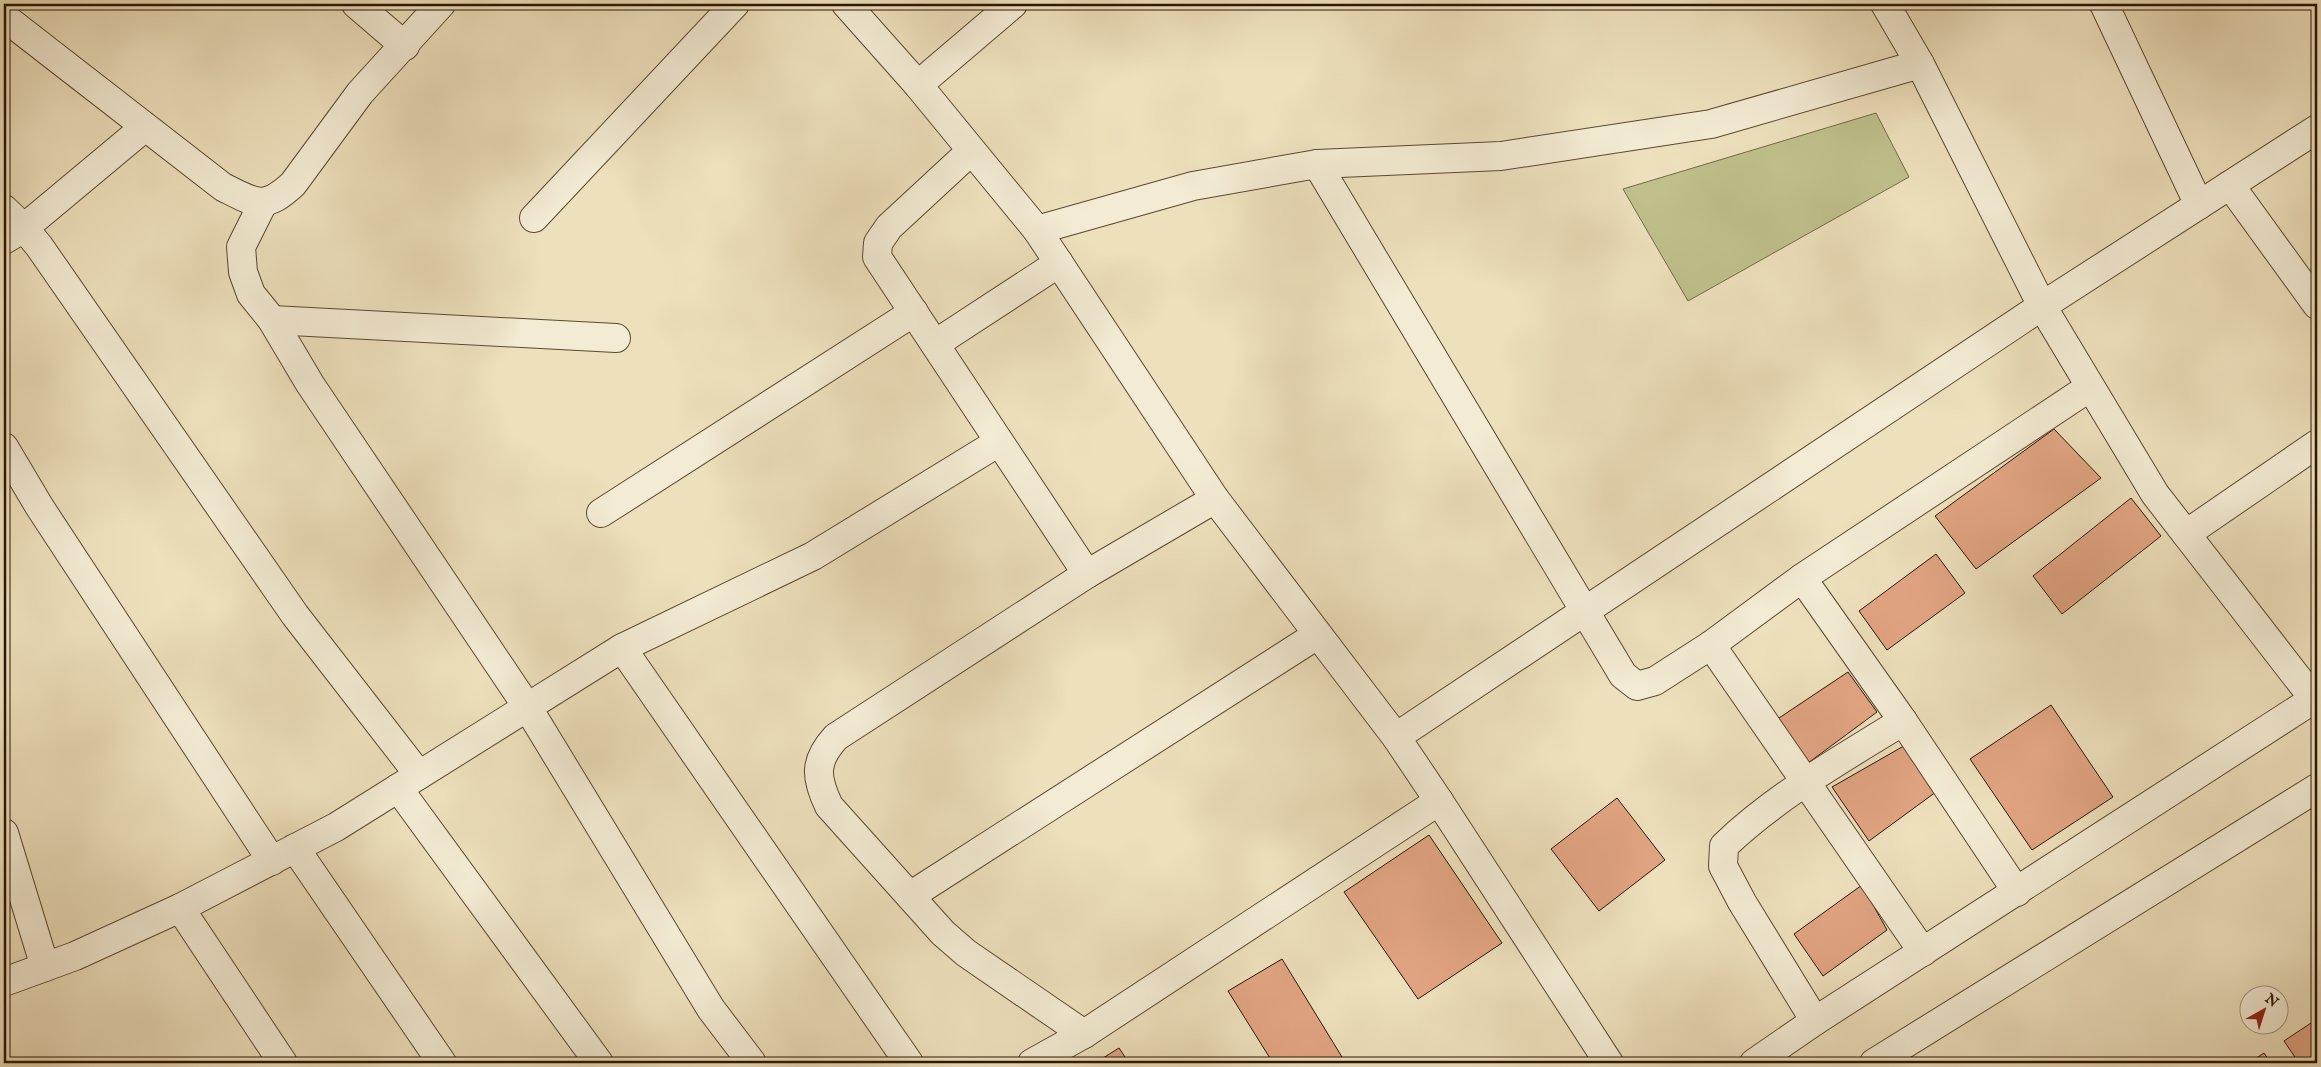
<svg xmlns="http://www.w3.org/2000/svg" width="2321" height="1067" font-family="'IM FELL English',serif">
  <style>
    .green { fill: #bfc08c; stroke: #756b47 }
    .building { fill: #e1a482; stroke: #2b1602 }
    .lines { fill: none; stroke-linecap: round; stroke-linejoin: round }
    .minor-casing { stroke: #5c4830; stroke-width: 30 }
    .minor { stroke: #f3ebd3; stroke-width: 28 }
  </style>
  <rect width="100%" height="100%" fill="#ede0bc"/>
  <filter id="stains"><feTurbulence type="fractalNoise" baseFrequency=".004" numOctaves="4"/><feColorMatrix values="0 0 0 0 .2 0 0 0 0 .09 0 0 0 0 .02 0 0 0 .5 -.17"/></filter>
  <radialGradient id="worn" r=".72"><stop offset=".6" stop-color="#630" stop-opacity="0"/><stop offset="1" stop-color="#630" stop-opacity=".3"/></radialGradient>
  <polygon class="green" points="1876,113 1909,177 1688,301 1623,189"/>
  <g class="building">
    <polygon points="2054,429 2101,478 1976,569 1935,516"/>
    <polygon points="2131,498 2161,536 2062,614 2033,576"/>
    <polygon points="1936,554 1965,593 1887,650 1859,611"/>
    <polygon points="1848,672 1877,712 1808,763 1776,720"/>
    <polygon points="2051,705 2113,797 2032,850 1970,759"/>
    <polygon points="1909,743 1940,789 1869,841 1832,787"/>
    <polygon points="1617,798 1665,860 1599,911 1551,849"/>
    <polygon points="1429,835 1502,943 1418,999 1344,892"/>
    <polygon points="1862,885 1887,930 1823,976 1794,934"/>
    <polygon points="1282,959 1342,1057 1332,1063 1273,1063 1228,991"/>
    <polygon points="2317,1019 2317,1063 2299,1063 2284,1041"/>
    <polygon points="1119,1048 1129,1063 1095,1063"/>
    <polygon points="2264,1053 2271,1063 2249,1063"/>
  </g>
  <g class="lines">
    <defs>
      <g id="minor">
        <polyline points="356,4 405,46"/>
        <polyline points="846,4 918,85 1037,230 1215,499 1396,737 1439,801 1609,1063"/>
        <polyline points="1885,4 1920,64 2042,306 2155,494 2317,703"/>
        <polyline points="2104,4 2199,205"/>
        <path d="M 4,17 L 223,187 C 255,203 264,211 293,184 L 360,93 L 441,4"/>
        <polyline points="918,85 1013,4"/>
        <polyline points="971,151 889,227 878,243 877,257 1087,574"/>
        <polyline points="1317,164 1623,675 1637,686 1655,681 1711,645 1802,578 2090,387"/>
        <polyline points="2230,185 2317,305"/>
        <polyline points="263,203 241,247 243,272 251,294 272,320 310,384 528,708 711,1009 752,1063"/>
        <polyline points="4,209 24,228 39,246 295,615 419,775"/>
        <polyline points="534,218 735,4"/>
        <polyline points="1037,230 1193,186 1317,164 1501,156 1711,124 1920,64"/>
        <polyline points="4,240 24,228 145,127"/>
        <polyline points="272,320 616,338"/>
        <polyline points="935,344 1059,263"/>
        <polyline points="4,447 39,506 272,861"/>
        <polyline points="601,513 914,312"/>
        <polyline points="2186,534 2317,444"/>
        <polyline points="1802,578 1903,721 2017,892"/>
        <polyline points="1711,645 1923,952"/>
        <polyline points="622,648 909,1063"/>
        <polyline points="1396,737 2042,306 2317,129"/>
        <polyline points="398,788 599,1063"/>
        <polyline points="4,833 45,967"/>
        <polyline points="295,848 442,1063"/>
        <polyline points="910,896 1317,635"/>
        <polyline points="180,908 283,1063"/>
        <polyline points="4,982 75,956 180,908 336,827 622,648 813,556 999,442"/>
        <path d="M 1815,1021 L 1742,902 L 1723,866 L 1724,846 C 1776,796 1842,759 1903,721"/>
        <path d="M 1084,1034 L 966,953 L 943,933 L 829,806 C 815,777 814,761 836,737 L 1087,574 L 1215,499"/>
        <polyline points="1032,1063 1084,1034 1439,801"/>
        <polyline points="1754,1063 1815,1021 2314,699"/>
        <polyline points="1874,1063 2317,788"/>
      </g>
    </defs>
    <use href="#minor" class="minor-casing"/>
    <use href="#minor" class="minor"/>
  </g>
  <rect width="2321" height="1067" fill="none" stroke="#ede0bc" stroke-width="20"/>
  <rect x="5" y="5" width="2311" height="1057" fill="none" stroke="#2b1602" stroke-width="2.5"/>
  <rect x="10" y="10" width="2301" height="1047" fill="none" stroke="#2b1602"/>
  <g transform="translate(2264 1010) rotate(39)"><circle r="24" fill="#f3ebd3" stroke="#a3967f"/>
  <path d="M0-4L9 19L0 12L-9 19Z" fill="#8f2418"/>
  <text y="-8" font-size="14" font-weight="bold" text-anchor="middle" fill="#2b1602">N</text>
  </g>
  <rect width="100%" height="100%" filter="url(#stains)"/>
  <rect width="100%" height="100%" fill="url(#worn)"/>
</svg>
